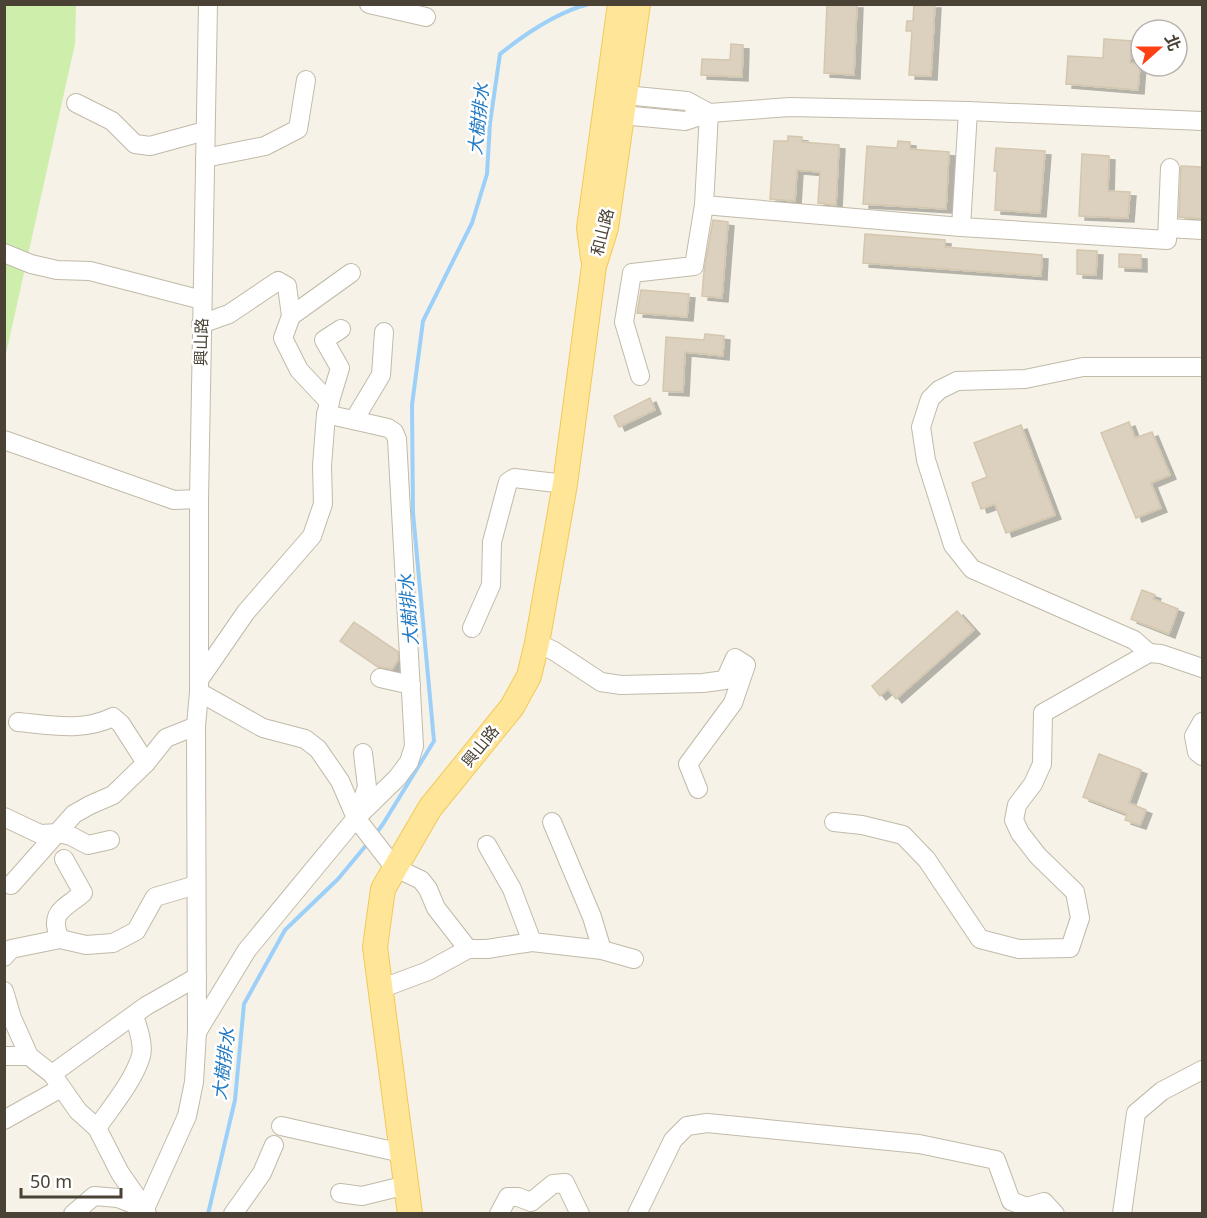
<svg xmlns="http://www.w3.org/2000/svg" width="1207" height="1218" font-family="'Noto Sans','Noto Sans TC',sans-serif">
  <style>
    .green { fill: #ceeeac }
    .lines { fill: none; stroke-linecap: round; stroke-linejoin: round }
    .stream { stroke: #9dd0f9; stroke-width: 4 }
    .building { fill: #dcd1be; stroke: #d4c7ae; stroke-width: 1.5; filter: url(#shadow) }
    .minor-casing { stroke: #c2baa9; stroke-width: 20 }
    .major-casing { stroke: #f2c959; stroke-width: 26 }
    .minor { stroke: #fff; stroke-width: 18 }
    .major { stroke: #ffe597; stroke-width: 24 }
    .labels { text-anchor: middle; stroke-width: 5; stroke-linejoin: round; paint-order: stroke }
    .street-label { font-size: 16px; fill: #4a4235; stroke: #fff }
    .water-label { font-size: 18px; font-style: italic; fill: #2179c3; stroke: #fff }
  </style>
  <defs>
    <filter id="shadow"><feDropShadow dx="6" dy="4" stdDeviation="0" flood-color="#0004"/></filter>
  </defs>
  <rect width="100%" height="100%" fill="#f6f2e7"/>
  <polygon class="green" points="5,5 76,5 75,44 5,358"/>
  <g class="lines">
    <g class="stream">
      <path d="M 375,835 L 383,824 L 434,741 L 413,513 L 412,405 L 423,321 L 472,223 L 487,174 L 490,123 L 500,54 C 525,34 557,12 589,4"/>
      <polyline points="208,1214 235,1100 244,1004 285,930 338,879 368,843"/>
    </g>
  </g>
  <g class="building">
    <polygon points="827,4 857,4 854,75 824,73"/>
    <polygon points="914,4 935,4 931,76 909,75 912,31 906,31 907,21 913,21"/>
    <polygon points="1104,39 1132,41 1130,63 1140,64 1138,90 1066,84 1068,56 1103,58"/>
    <polygon points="731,44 743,45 742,77 701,75 702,59 730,60"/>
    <polygon points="788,136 802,137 802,142 839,145 836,205 818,203 820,172 797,170 795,201 770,199 774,141 788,141"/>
    <polygon points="898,141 910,142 910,149 949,152 946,209 863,204 867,146 897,148"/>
    <polygon points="996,148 1045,151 1040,213 995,210 997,171 994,171"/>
    <polygon points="1082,154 1109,156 1108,191 1130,192 1128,218 1079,216"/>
    <polygon points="1181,166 1203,167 1203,219 1179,217"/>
    <polygon points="713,220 728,222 722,298 702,296 704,271"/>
    <polygon points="865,234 945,240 945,247 1042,255 1041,276 863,263"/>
    <polygon points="1077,250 1097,251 1096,275 1077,274"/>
    <polygon points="1119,254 1141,255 1141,268 1119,267"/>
    <polygon points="641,290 689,294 687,317 637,313"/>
    <polygon points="705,334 724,336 723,356 685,352 683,392 663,391 666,337 704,340"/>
    <polygon points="650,398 655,410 619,427 614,416"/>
    <polygon points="1129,422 1135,438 1152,432 1170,475 1151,483 1161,508 1136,518 1101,433"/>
    <polygon points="1021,425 1055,515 1006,533 995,504 981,509 972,483 987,477 974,443"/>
    <polygon points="1142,590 1155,595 1153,599 1178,609 1169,634 1131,619"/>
    <polygon points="957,611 974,630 896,699 888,689 880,696 872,686"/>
    <polygon points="354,622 398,652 398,660 392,669 378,667 340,641"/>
    <polygon points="1099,754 1141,770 1129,803 1146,810 1140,825 1125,820 1127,814 1083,797"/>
  </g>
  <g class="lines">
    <defs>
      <g id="minor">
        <polyline points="369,4 426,17"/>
        <polyline points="614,100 625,95 687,101 709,113"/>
        <polyline points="76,103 112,121 135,144 150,146 205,131"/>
        <polyline points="612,108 622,115 685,121 709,113 790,107 968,111 1202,121"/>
        <polyline points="205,158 265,146 298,129 306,80"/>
        <polyline points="704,205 961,227 1167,240 1170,168"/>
        <polyline points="961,227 968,111"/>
        <polyline points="1168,228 1202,230"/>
        <polyline points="4,253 31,264 57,270 90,271 202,300"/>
        <polyline points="291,316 351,273"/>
        <polyline points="201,324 229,314 278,281 287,286 291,316 283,338 299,370 330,403"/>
        <polyline points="640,376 624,322 632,273 694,266 704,205 709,113"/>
        <polyline points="354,420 381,375 384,332"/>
        <polyline points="4,440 174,500 199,499"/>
        <polyline points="472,628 491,585 492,542 508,482 514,478 565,484"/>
        <polyline points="537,643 554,651 601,682 621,685 703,683 725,680 735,658 746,665 733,703 688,764 698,789"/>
        <polyline points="1149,653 1134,640 972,569 953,545 926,460 921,427 930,399 939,390 957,381 1025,379 1083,367 1202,367"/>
        <polyline points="380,678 411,685"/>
        <polyline points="199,680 246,612 312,536 323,504 322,466 326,414 340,368 324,340 341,329"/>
        <polyline points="199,692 263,728 305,739 318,749 340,781 356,818 394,867 421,880 428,889 436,908 468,949"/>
        <path d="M 18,722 C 50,725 83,732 113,717 L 121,724 L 146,763"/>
        <polyline points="1202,722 1194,736 1197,752 1202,756"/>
        <polyline points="358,813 367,787 363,753"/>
        <polyline points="4,817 40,834 59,833 71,836 88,845 110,840"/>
        <polyline points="552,822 592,917 602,950"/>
        <polyline points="834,822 862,825 903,835 927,860 980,939 1019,949 1070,948 1080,918 1075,892 1038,856 1020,833 1014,820 1017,805 1033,784 1042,764 1043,713 1149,653 1161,654 1202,668"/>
        <polyline points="487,845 512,889 532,942"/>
        <polyline points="11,885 74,814 90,805 113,795 146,763 166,738 196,726"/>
        <polyline points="60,939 86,945 113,943 136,931 155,897 196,885"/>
        <path d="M 4,957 L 11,949 L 60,939 C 48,912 64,909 83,893 L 64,859"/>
        <polyline points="380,989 428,971 468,949 487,949 532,942 602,950 634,959"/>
        <polyline points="4,991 12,1018 29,1056 52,1074 78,1111 97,1128 120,1173 145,1209"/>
        <polyline points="197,1032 247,950 356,818 397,778 409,762 414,746 397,439 394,432 388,428 326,414"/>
        <polyline points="4,1056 29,1056"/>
        <polyline points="52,1074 146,1006 197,977"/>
        <polyline points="4,1120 61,1088"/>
        <polyline points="281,1126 402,1153"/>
        <path d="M 97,1128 C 112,1106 133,1082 141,1056 C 144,1044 138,1028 134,1016"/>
        <polyline points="340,1193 362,1196 407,1185"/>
        <polyline points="73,1214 94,1196 118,1198 145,1209"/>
        <polyline points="147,1214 145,1209 187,1116 194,1082 197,1032 196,726 199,692 199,499 208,4"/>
        <polyline points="233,1214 262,1173 274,1145"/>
        <polyline points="499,1214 508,1197 518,1197 531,1202 553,1184 565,1183 580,1214"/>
        <polyline points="637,1214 673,1140 687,1126 707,1123 919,1144 996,1160 1011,1201 1027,1207 1044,1202 1055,1214"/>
        <polyline points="1122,1214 1136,1113 1162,1091 1202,1070"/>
      </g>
      <g id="major">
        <polyline points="593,258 589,228 620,4"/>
        <polyline points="410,1214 375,947 383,889 430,808 512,707 529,676 537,643 565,484 594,266 606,228 638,4"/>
      </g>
    </defs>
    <use href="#minor" class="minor-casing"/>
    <use href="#major" class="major-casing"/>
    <use href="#minor" class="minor"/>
    <use href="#major" class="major"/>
  </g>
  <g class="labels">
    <g class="street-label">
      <text transform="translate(602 232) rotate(-76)" y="6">和山路</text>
      <text transform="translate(201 342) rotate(-89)" y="6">興山路</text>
      <text transform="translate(480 746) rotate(-51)" y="6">興山路</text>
    </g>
    <g class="water-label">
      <text transform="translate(479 119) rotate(-84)" y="6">大樹排水</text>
      <text transform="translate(409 610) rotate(-95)" y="6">大樹排水</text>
      <text transform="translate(224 1064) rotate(-83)" y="6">大樹排水</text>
    </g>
  </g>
  <rect width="1207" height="1218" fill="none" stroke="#4a4235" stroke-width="12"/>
  <g transform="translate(1159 48) rotate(69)"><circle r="28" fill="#ffffff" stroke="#b7b3ae" stroke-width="1.5"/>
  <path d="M0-4.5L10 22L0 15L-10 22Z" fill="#ff4015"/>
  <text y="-9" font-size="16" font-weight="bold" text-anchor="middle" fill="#4a4235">北</text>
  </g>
  <path d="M21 1188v9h100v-9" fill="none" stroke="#4a4235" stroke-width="3"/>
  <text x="30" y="1188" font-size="18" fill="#4a4235" stroke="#ffffff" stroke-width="4.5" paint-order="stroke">50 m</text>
</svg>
